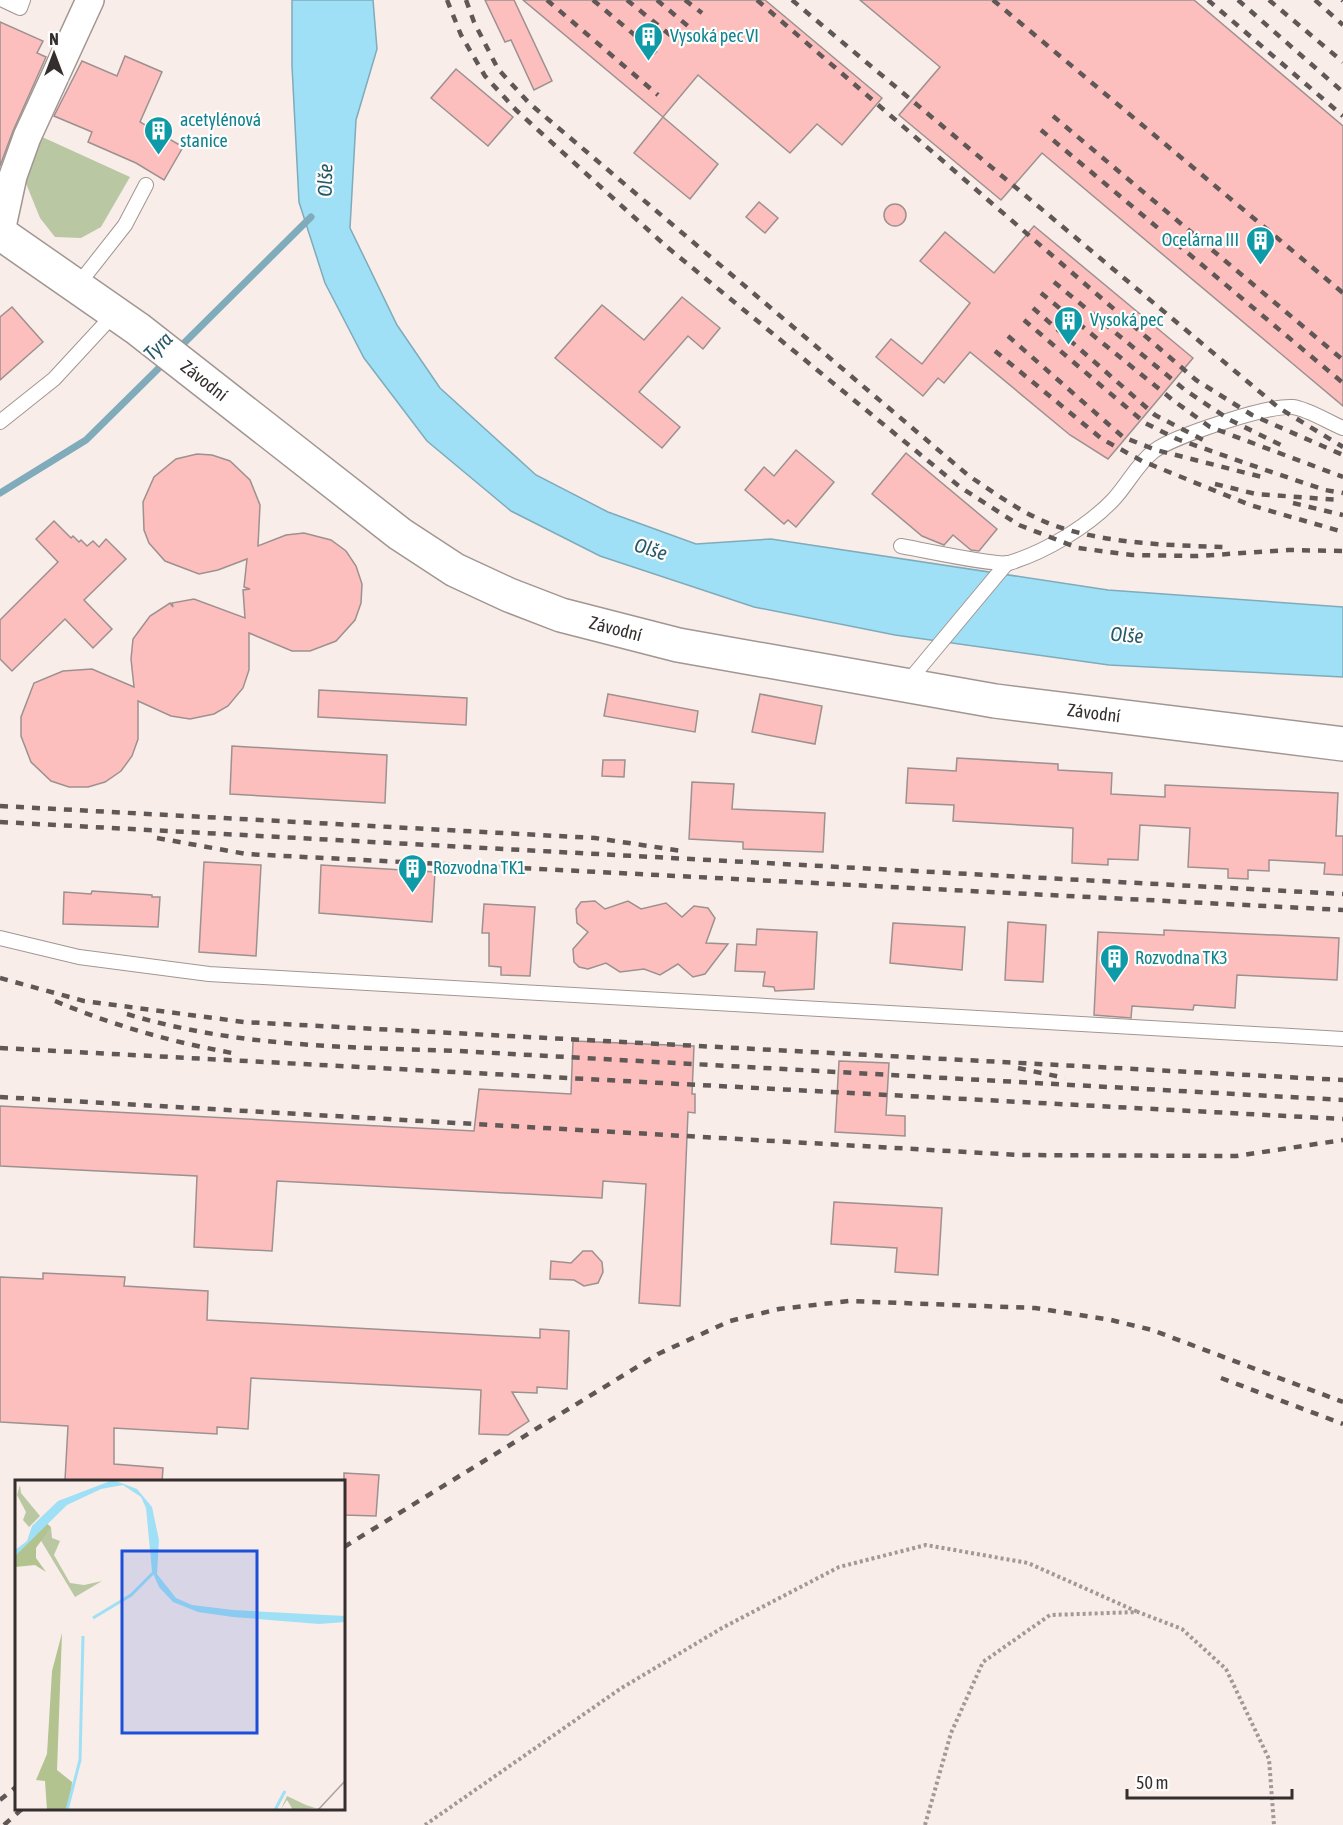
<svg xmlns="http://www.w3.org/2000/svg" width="1343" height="1825" font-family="'Asap Condensed',sans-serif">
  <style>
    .green { fill: #bac7a3 }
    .water { fill: #9fe0f6; stroke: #7fabba; stroke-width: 1.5 }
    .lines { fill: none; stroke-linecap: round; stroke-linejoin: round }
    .stream { stroke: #7fabba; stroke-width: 7 }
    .building { fill: #fdbfbd; stroke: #9d9190; stroke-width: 1.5 }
    .service-casing { stroke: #a19692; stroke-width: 16 }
    .minor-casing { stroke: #a19692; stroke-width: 30 }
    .tertiary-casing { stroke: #a19692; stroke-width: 36 }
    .path { stroke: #a29997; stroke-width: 4; stroke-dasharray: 3 3; stroke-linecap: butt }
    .service { stroke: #fff; stroke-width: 14 }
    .minor { stroke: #fff; stroke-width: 27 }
    .tertiary { stroke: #fff; stroke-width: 33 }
    .rail { stroke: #5f5857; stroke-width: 4.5; stroke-dasharray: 8 8; stroke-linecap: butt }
    .labels { text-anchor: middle; stroke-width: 4.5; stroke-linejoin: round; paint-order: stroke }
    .culture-label { font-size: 18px; fill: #0d838f; stroke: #fffdfc; text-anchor: start }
    .street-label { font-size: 18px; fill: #342f2e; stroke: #fffdfc }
    .water-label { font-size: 20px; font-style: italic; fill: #245969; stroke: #fffdfc }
    .inset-river { fill: none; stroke: #9fe0f6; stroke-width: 3 }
    .inset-road { fill: none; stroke: #aaa19e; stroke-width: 1.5 }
    .view { fill: #1d4ed8; fill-opacity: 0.15; stroke: #1d4ed8; stroke-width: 3 }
    .inset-edge { fill: none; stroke: #342f2e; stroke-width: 3 }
  </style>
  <rect width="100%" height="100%" fill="#f9ede9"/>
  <polygon class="green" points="40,136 130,177 101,227 81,238 55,237 40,218 23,176"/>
  <polygon class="water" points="292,0 373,0 377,49 356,120 350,228 397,325 440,388 536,475 608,512 696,544 771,539 1108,590 1343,607 1343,677 1109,665 895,635 754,607 600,556 511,511 427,441 364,358 325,283 299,202 292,66"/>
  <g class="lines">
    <g class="stream">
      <polyline points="178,349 311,217"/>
      <polyline points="0,493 86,440 166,361"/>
    </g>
  </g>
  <g class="building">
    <polygon points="485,0 514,0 552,81 534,90 511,40 505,42"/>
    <polygon points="523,0 765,0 882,98 842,145 817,124 790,153 698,75 663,117"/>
    <polygon points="860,0 1194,0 1343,126 1343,406 1042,153 1001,200 899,115 940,67"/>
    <polygon points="0,22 43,41 37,53 46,57 13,131 0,166"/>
    <polygon points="125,56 162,72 140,122 183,147 164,180 136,163 88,142 92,132 54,116 82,61 117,76"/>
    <polygon points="456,69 513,117 488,146 431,98"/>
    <polygon points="663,117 718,164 690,199 634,153"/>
    <polygon points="759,202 778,218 765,233 746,217"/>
    <circle cx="895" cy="215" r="11"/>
    <polygon points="1034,226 1193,358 1108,459 1070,435 970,352 944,383 938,378 923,396 876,357 891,339 922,364 970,303 920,261 945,232 994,273"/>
    <polygon points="682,297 720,328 703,349 688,336 639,392 680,427 662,448 555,358 602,305 644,340"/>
    <polygon points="12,307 43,342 0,380 0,317"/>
    <polygon points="796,450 834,482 796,527 788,520 784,524 745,490 764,467 774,476"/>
    <polygon points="906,453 997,529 979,551 971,550 953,535 944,545 922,536 872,494"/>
    <polygon points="197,454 212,455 230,461 250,480 260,505 258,546 286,535 304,533 331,540 346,551 356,566 362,584 361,603 355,620 336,641 310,651 292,651 249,633 249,670 243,688 228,706 214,714 190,719 171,716 138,701 138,739 132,756 121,771 105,782 88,787 69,787 51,781 31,762 21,736 21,717 34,683 63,671 92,669 134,687 131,659 133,639 150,616 170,603 173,607 172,603 194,599 245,618 243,590 250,589 244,587 247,559 218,570 199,574 165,561 149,543 144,530 143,502 154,477 176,459"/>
    <polygon points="54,521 71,538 73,536 79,542 81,540 87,546 93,541 99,547 106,539 126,559 84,600 112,629 93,648 65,619 12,671 0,659 0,620 58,562 36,539"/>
    <polygon points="319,690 467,698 466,725 318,717"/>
    <polygon points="608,694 698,711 695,732 604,716"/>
    <polygon points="760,694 822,706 815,744 752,732"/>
    <polygon points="232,746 387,755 385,803 230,794"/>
    <polygon points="957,758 1058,764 1058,770 1112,773 1111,794 1165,797 1165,785 1338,793 1336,836 1343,836 1343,875 1324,874 1325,863 1269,860 1269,871 1248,870 1248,879 1228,878 1228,869 1188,867 1190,828 1140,825 1138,860 1108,859 1108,865 1072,863 1073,828 953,821 954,805 906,803 908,768 956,771"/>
    <polygon points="603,760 625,760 624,777 602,776"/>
    <polygon points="692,782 734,784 732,809 825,813 823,852 743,849 743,842 689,839"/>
    <polygon points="204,862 261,865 256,956 199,952"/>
    <polygon points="321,865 435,872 432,922 319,913"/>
    <polygon points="92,891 152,895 152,897 160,897 158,927 63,924 64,892 91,894"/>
    <polygon points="595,901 605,909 628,901 641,909 666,903 682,917 694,906 708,908 715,918 706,943 728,944 705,974 693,977 678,964 660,975 644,969 620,972 606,963 588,969 579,967 574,962 573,949 588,932 577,923 576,909 581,902"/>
    <polygon points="484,904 535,907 530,976 501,975 501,967 489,966 489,933 482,933"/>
    <polygon points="1008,922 1046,925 1043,982 1005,980"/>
    <polygon points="893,923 965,927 962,970 890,963"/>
    <polygon points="757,929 817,932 814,989 775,991 774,987 763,986 765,972 735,971 737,944 756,945"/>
    <polygon points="1164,930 1339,938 1337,980 1237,975 1235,1008 1194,1005 1193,1010 1132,1006 1131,1018 1094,1015 1098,932 1164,935"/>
    <polygon points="573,1041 694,1046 692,1094 695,1094 695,1113 688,1112 680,1306 639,1303 646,1184 603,1181 602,1198 277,1181 272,1251 194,1247 197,1176 0,1166 0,1106 474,1131 479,1089 571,1094"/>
    <polygon points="839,1061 889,1063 886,1115 905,1116 905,1136 835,1132"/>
    <polygon points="834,1202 942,1208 938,1275 895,1272 897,1248 831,1244"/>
    <polygon points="583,1251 592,1251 602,1262 603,1272 598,1283 584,1286 574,1280 550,1279 551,1261 571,1263"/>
    <polygon points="43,1273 125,1277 124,1286 208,1291 207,1320 540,1338 540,1329 569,1331 567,1389 537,1387 537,1393 512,1392 529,1421 508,1435 479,1434 481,1390 251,1378 248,1429 217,1427 217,1434 114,1428 114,1464 163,1468 162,1482 65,1480 68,1426 0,1422 0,1277 43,1279"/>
    <polygon points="344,1473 379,1475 376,1516 344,1515"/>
  </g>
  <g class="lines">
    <defs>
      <g id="service">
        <polyline points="3,0 20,8 23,0"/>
        <polyline points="77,286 125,225 146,185"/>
        <polyline points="0,422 54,379 115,313"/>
        <path d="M 901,546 C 918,549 997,566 1009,563 C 1045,552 1087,527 1113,500 C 1128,484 1137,464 1154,451 C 1174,436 1268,405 1293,407 C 1308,409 1328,422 1343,428"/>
        <polyline points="907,683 1007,563"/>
        <polyline points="0,938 79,957 209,974 1343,1039"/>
      </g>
      <polyline id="minor" points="0,236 13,176 27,137 90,0"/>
      <g id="tertiary">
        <path id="s1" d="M 0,233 L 138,329 L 400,534 L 455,570 L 509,595 L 561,615 L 678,645 L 995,701 L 1343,744"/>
      </g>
    </defs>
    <use href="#service" class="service-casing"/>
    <use href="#minor" class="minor-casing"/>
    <use href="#tertiary" class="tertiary-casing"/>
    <g class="path">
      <polyline points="425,1825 620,1689 722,1628 839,1567 926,1545 1028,1563 1138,1612"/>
      <polyline points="925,1825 951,1733 983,1662 1050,1615 1138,1612 1182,1629 1226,1669 1269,1759 1274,1825"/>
    </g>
    <use href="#service" class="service"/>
    <use href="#minor" class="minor"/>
    <use href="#tertiary" class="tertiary"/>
    <g class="rail">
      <polyline points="447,0 461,35 485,76 516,110 667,247 960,487 1019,525 1078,548 1132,555 1198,556 1288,550 1343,551"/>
      <path d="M 466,0 L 474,22 L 498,69 L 529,103 L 969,476 C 996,494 1023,514 1053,525 C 1107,544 1167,545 1223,547"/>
      <polyline points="547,0 658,95"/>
      <polyline points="593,0 656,53"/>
      <polyline points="627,0 675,39"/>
      <polyline points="657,0 689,27"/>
      <polyline points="685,0 702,13"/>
      <polyline points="757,0 1196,380 1252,415 1343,455"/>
      <polyline points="792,0 1279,408 1343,447"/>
      <polyline points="993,0 1343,293"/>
      <polyline points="1208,0 1343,116"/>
      <polyline points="1238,0 1343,92"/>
      <polyline points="1269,0 1343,62"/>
      <polyline points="1315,0 1343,25"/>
      <polyline points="1342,0 1343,1"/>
      <polyline points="1053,116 1343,360"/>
      <polyline points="1041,130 1343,383"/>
      <polyline points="1054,282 1185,390 1230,420 1285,447"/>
      <polyline points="1041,293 1174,401 1210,427 1343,477"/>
      <polyline points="1033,308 1155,415 1209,443"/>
      <polyline points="1024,320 1145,423 1177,439 1248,464 1325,490 1343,493"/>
      <polyline points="1008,336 1123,437 1156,450 1266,478"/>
      <polyline points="995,351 1102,439 1142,461 1250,505 1343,532"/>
      <polyline points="1215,484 1256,494 1340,500"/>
      <polyline points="1293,503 1343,515"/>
      <polyline points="0,806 595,838 682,851"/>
      <polyline points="0,822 1343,894"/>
      <polyline points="157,838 246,854 1343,910"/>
      <polyline points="0,978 84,1001 244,1022 1343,1080"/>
      <path d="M 55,1001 C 115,1026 168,1041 232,1053"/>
      <path d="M 127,1014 C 235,1047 346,1047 458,1051 L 1343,1100"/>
      <polyline points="0,1048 1343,1119"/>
      <polyline points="1018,1068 1065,1078"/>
      <polyline points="0,1097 1019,1155 1236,1156 1343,1140"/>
      <polyline points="1221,1378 1343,1424"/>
      <polyline points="344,1547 658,1354 730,1321 779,1309 849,1301 1035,1308 1111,1320 1152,1330 1343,1402"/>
      <polyline points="0,1800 16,1787"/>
      <polyline points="4,1825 23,1808"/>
    </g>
  </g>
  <defs>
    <symbol id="building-pin" viewBox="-11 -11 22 30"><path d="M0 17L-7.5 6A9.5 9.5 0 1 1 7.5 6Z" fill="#0f9aa8" stroke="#fffdfc"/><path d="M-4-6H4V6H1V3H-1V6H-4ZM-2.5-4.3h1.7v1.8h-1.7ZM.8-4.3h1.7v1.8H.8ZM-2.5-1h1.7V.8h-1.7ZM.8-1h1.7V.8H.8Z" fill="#fff"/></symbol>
  </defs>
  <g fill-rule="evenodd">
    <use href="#building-pin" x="632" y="20" width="33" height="45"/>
    <use href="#building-pin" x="142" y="114" width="33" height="45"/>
    <use href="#building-pin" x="1244" y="224" width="33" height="45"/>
    <use href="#building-pin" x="1052" y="304" width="33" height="45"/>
    <use href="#building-pin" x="396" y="852" width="33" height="45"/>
    <use href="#building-pin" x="1098" y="942" width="33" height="45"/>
  </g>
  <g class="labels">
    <g class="culture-label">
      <text x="670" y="42">Vysoká pec VI</text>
      <text x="180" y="126">acetylénová<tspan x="180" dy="21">stanice</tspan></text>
      <text x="1239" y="246" text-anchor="end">Ocelárna III</text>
      <text x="1090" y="326">Vysoká pec</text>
      <text x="433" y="874">Rozvodna TK1</text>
      <text x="1135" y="964">Rozvodna TK3</text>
    </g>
    <g class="street-label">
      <text dy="6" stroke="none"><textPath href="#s1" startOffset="252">Závodní</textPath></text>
      <text dy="6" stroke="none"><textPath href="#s1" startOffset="738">Závodní</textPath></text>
      <text dy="6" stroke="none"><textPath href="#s1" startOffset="1224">Závodní</textPath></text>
    </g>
    <g class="water-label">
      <text transform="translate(325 180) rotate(-89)" y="7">Olše</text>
      <text transform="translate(158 346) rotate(-45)" y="7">Tyra</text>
      <text transform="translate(651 549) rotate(17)" y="7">Olše</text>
      <text transform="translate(1127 635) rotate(4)" y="7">Olše</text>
    </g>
  </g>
  <g transform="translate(15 1480)">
    <rect width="330" height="330" fill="#f9ede9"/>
    <path d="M 5,5 L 6,13 L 25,36 L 14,47 L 8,40 L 11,32 L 2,15 ZM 36,47 L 37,58 L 45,61 L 39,75 L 55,103 L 69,105 L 87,101 L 60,117 L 25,59 ZM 272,316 L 291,325 L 300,328 L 278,330 L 272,320 L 266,329 Z" fill="#bac7a3"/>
    <path d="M 30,42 L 36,47 L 21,68 L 21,78 L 31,92 L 20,85 L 0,87 L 0,76 ZM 47,153 L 42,290 L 57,302 L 56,314 L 51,330 L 32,330 L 30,301 L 21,300 L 32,274 L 37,191 Z" fill="#b2c390"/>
    <path d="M 98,0 L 122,9 L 137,27 L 144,60 L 142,94 L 161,118 L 177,125 L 218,130 L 330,136 L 330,142 L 304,144 L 218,137 L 183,132 L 158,122 L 144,107 L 137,91 L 131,28 L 126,17 L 108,5 L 86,9 L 52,25 L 0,76 L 0,70 L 12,61 L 17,46 L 43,21 Z" fill="#9fe0f6"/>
    <path class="inset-river" d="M 78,138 L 116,115 L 139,92M 52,330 L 65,280 L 68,156M 260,330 L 270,311"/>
    <path class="inset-road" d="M 303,330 L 330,301"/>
    <path class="view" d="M 107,71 L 242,71 L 242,253 L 107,253 Z"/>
    <rect width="330" height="330" class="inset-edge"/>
  </g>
  <g transform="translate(54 54)" stroke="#fffdfc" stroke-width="4.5" paint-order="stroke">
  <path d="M0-4.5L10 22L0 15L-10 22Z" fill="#342f2e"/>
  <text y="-9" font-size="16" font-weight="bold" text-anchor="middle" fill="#342f2e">N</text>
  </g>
  <path d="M1127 1789v9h165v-9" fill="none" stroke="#342f2e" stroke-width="3"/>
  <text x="1136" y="1789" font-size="18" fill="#342f2e" stroke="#fffdfc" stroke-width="4.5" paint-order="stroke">50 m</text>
</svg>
